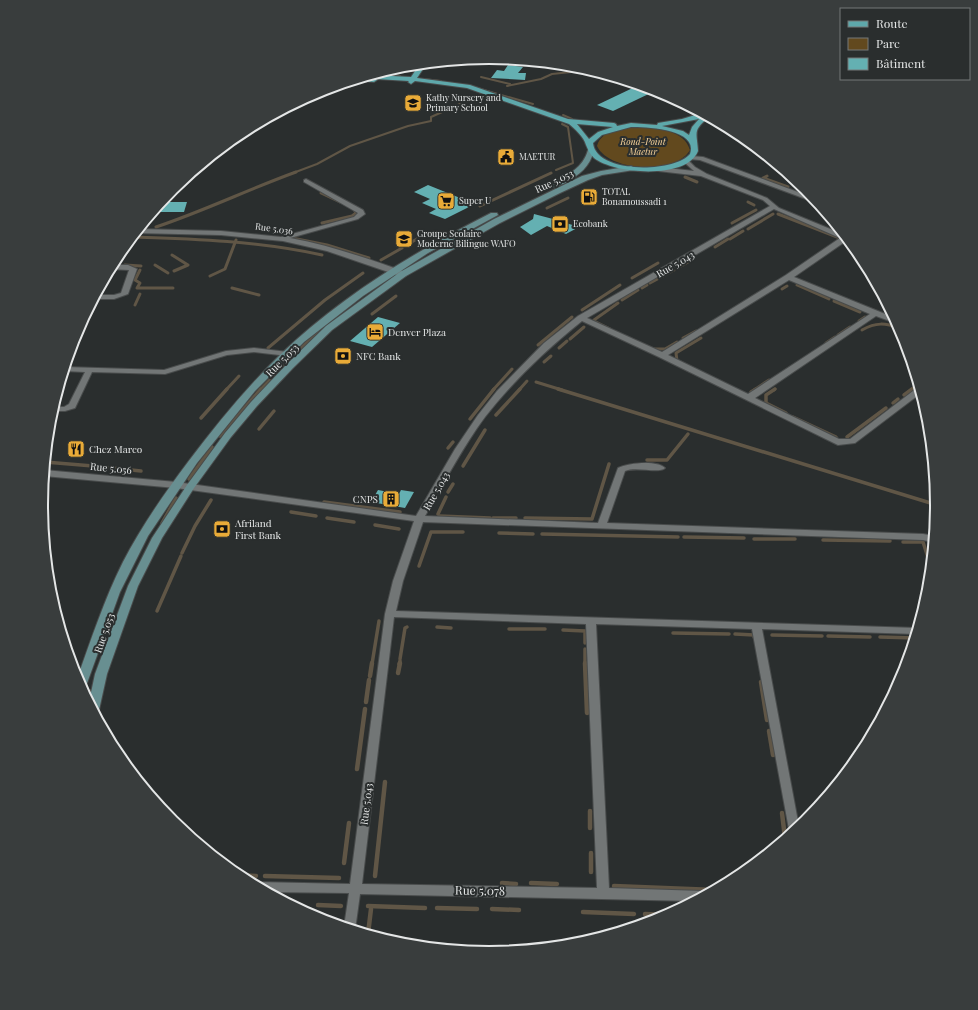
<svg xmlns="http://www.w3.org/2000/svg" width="978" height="1010" font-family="'Playfair Display',serif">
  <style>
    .green { fill: #62491e }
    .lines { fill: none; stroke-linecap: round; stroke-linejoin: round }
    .stream-far3 { stroke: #605646; stroke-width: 2 }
    .stream-far2 { stroke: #605646; stroke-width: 3 }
    .stream-far1 { stroke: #605646; stroke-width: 3.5 }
    .stream { stroke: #605646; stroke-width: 4.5 }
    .building { fill: #64b0b2 }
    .street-casing { stroke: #494c4c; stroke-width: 2 }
    .secondary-casing { stroke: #494c4c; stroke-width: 2 }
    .primary-casing { stroke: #494c4c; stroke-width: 2 }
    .street { fill: #727676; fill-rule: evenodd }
    .secondary { fill: #688f91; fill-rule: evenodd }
    .primary { fill: #5ea8ab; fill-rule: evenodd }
    .labels { text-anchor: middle; stroke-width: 4; stroke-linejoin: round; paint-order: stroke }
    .far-poi-label { font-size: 9px; fill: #e4e6e6; stroke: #2a2e2e; text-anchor: start }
    .far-park-label { font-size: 9px; font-style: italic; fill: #f9d49b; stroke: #2a2e2e }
    .far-street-label { font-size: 9px; fill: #e4e6e6; stroke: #2a2e2e }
    .street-label { font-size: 10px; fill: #e4e6e6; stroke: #2a2e2e }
    .poi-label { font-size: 10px; fill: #e4e6e6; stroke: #2a2e2e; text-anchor: start }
    .near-street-label { font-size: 12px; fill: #e4e6e6; stroke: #2a2e2e }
    .rim { fill: none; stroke: #e4e6e6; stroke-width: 2 }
  </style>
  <rect width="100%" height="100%" fill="#2a2e2e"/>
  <path class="green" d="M 642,127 C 659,129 684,130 690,150 C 676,175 609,172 597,146 C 602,128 626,128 642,127 Z"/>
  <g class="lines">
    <g class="stream-far3">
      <polyline points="372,75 400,76"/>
      <polyline points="481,77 510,84"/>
      <polyline points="423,79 441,81"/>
      <polyline points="507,86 541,79 552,74 590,70"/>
      <polyline points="477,88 533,104"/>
      <polyline points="563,115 572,119"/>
      <polyline points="556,170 573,163 568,127 562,124"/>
      <polyline points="293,173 317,164 350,146 408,126 431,121 431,117 460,104 478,99"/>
    </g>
    <g class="stream-far2">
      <polyline points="767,176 763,178 788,187"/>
      <polyline points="685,177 697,182"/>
      <polyline points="321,193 340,202"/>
      <polyline points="748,202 754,205"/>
      <polyline points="480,206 551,173"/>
      <polyline points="547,208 568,198"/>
      <polyline points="778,214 850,242"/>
      <polyline points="322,223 352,216 356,213 354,209"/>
      <polyline points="732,223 756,210"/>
      <path d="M 156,227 C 204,211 249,189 296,172"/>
      <polyline points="139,228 143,228"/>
      <polyline points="748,229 773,214"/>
      <path d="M 132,237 C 196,239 259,241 322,255"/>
      <polyline points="287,237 327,245 369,258"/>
      <polyline points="730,239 743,231"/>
      <polyline points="410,243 422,236"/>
      <polyline points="715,247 728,239"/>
      <polyline points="172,255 188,265 174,271"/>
      <polyline points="381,260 402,248"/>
      <polyline points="125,265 141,266"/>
      <polyline points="155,265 168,273"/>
      <polyline points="681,266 688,262"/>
      <polyline points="140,270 135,280 140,283 137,288 173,288"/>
      <polyline points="210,276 225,269 236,240"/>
      <polyline points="632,278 658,263"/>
      <polyline points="650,283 674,270"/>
      <polyline points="797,285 829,299"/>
      <polyline points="232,288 259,295"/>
      <polyline points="642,288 647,285"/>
      <polyline points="782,289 787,286"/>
      <polyline points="622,300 638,290"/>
      <polyline points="834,301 860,312"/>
      <polyline points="135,305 140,294"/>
      <polyline points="582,310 620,285"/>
      <polyline points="372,314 396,296"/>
      <polyline points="594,320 618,303"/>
      <polyline points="594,321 610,329"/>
      <polyline points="859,321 865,317"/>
      <path d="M 862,330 C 876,322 885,323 900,328"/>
      <polyline points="838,335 850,327"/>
      <polyline points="683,338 696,331"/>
      <polyline points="570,339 584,327"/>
      <polyline points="826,343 835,337"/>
      <polyline points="538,345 572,317"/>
      <polyline points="268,348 325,300 363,273"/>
      <polyline points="559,348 567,341"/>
      <polyline points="652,349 665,349 677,342"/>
      <polyline points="677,361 676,353 701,338"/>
      <polyline points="544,362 551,356"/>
      <polyline points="536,382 562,390"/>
      <polyline points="226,390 239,376"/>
      <polyline points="260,390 305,344 337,317"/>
      <polyline points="493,390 512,369"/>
      <polyline points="519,390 527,381"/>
      <polyline points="754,390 769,380"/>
      <polyline points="774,390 775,389"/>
      <polyline points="911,390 917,385"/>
    </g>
    <g class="stream-far1">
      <polyline points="558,389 937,505"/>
      <polyline points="775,389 766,395 766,403 786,413"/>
      <polyline points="751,392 756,389"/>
      <polyline points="904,395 912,389"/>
      <polyline points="893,403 898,399"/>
      <polyline points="496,415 520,389"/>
      <polyline points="793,417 836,437"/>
      <polyline points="201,418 227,389"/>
      <polyline points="470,419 494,389"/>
      <polyline points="259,429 274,411"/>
      <polyline points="220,436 261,389"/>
      <polyline points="847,437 886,408"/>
      <polyline points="448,448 453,442"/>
      <polyline points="647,460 667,460 688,434"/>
      <polyline points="45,462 93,466"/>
      <polyline points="463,466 485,430"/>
      <polyline points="102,467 141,471"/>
      <polyline points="189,479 212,447"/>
      <polyline points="448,492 453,484"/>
      <polyline points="324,502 400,512"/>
      <polyline points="291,512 316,516"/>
      <polyline points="438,514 446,497"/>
      <polyline points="439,516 490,518"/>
      <polyline points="327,518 354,522"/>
      <polyline points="493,518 516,518"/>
      <polyline points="525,518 592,519 609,464"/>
      <polyline points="162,523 176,498"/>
      <polyline points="375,525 399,529"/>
      <polyline points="499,533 533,534"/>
      <polyline points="542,534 678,537"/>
      <polyline points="684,537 744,538"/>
      <polyline points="754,539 795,539"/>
      <polyline points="823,540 890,541"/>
      <polyline points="903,542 923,542 930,564"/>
      <polyline points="182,553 195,526 211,500"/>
      <polyline points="419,566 431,532 463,532"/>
      <polyline points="157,611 181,556"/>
      <polyline points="437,627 451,628"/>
      <polyline points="509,629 545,629"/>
      <polyline points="563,630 585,631 585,643"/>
      <polyline points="673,633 729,634"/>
      <polyline points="735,634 754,635 754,637"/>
      <polyline points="772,635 822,636"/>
      <polyline points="828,636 870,637"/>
      <polyline points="880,637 915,638"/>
      <polyline points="585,649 585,664"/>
      <polyline points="400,659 405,628 407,627"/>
      <polyline points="372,664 379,621"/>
      <polyline points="399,664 400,661"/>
    </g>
    <g class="stream">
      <polyline points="585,663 587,713"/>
      <polyline points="398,673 400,663"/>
      <polyline points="370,676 372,663"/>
      <polyline points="761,682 767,720"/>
      <polyline points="88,701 92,691"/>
      <polyline points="366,702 369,680"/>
      <polyline points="769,731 773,755"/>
      <polyline points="357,769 365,709"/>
      <polyline points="590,811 590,828"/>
      <polyline points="782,813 785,838"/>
      <polyline points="591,853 591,872"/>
      <polyline points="344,863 349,823"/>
      <polyline points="237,875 256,876"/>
      <polyline points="265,876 339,878"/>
      <polyline points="375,876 385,782"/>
      <polyline points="502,883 516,884"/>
      <polyline points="531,883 557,884"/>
      <polyline points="614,886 715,890"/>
      <polyline points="290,904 299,905"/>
      <polyline points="318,905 341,906"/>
      <polyline points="368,906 425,908"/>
      <polyline points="437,908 477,909"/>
      <polyline points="492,909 519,910"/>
      <polyline points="583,912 634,914"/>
      <polyline points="645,914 669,915"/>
      <polyline points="368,934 371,909"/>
    </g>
  </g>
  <g class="building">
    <polygon points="508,65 523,67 518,73 526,73 525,80 491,78 497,70 504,71"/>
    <polygon points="639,85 657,90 613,111 597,105"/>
    <polygon points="428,185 475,204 445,219 429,213 436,209 422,203 430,199 414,192"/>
    <polygon points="161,202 187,202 184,212 152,212"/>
    <polygon points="534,214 553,219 579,227 566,234 547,226 531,235 520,227 533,219"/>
    <polygon points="378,317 400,323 372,347 350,341"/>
    <polygon points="378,490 399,494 401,490 414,492 405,508 371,502"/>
  </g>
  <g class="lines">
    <defs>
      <g id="street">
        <polygon points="691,156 703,157 814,198 818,203 814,202 700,160 689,159 688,158"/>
        <path d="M 684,160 L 688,160 L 695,167 L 707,174 L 767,198 L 779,208 L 845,235 L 849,241 L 846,241 L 794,277 L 895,318 L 898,324 L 876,316 L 755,398 L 839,439 L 850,439 L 917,388 L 919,388 L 921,393 L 855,443 L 838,445 L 659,357 L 582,321 C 546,350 513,381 485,417 C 462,448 444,483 425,516 L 598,523 L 618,468 C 628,463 657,460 665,468 C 659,474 636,466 625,471 L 607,523 L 923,534 L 934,536 L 933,542 L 923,540 L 423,522 L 403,581 L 396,611 L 917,628 L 916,634 L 762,629 L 799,827 L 790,835 L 752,629 L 596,624 L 609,888 L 703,891 L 707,892 L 708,894 L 694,901 L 360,894 L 355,930 L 344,927 L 349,893 L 267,892 L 252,884 L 257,882 L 350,884 L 385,614 L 393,581 L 414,521 L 176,488 L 44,476 L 44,470 L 176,482 L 416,516 L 455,449 L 478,415 L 497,391 L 544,343 L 578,316 L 770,206 L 763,200 L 701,176 L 658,171 L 655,169 L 658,167 L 694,171 L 684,162 ZM 774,209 L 840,238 L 786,275 L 662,352 L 587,318 ZM 789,280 L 870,314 L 748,394 L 668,355 ZM 394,617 L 586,624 L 597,888 L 362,884 Z"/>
        <path d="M 306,179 L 363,210 L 365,214 L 358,219 L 290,238 C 330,245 368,259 406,272 L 406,276 L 400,276 L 327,251 L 283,241 L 221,235 L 136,233 L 139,229 L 221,231 L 281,237 L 354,217 L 358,213 L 304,182 L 304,180 Z"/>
        <polygon points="112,265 128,265 137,269 128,294 114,299 94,299 96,295 114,295 121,293 129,270 110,269"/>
        <polygon points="254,348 288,352 292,354 288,356 254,352 227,355 165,374 92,372 75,408 65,411 51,411 53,407 64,407 69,404 85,372 64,371 65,367 164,370 226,351"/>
      </g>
      <g id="secondary">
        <path d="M 591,148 L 594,150 C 590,167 579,175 565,183 C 560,185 557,187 552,187 L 552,183 C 568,175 583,168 588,150 Z"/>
        <polygon points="631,166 635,168 634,170 602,175 588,180 560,193 500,223 406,276 332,330 293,368 257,406 231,437 194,488 162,538 138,586 107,674 99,710 95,714 89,702 95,674 128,586 152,538 187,485 225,433 251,402 287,364 326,326 400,272 494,219 582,176 601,171"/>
        <path d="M 491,213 L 497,213 L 498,215 L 428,253 L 363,296 L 304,342 L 255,391 L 197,463 L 148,536 L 120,592 L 86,686 L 82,689 L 77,679 C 91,640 104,600 123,562 C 141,527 164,494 188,462 C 216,425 246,388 280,355 C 341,296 416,251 491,213 Z"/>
      </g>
      <path id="primary" d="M 427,63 L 417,78 L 470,85 L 568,119 L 614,123 L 616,124 L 617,126 L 631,123 L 657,125 L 658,123 L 682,119 L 702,113 L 709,117 C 692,131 697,132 698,151 C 687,180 614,174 594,158 C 590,154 588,150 586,145 C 584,137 575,129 569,124 L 467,88 L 415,81 L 411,84 L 408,82 L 409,81 L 376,79 L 377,80 L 374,82 L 354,80 L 372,75 L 411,77 L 420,64 ZM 699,119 L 692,127 L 689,135 L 683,131 L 662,126 ZM 577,124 L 613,127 L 598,132 L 589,139 ZM 631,127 C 646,127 699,129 690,154 C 674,173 596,174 593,143 L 602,135 Z"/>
    </defs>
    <use href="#street" class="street-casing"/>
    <use href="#secondary" class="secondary-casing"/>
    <use href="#primary" class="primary-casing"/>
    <use href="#street" class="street"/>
    <use href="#secondary" class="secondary"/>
    <use href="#primary" class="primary"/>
  </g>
  <defs>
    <symbol id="school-square" viewBox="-11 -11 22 22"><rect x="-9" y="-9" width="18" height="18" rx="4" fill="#e9ab38" stroke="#2a2e2e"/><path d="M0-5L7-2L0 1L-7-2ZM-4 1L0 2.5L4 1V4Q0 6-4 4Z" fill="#111"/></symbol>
    <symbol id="civic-square" viewBox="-11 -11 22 22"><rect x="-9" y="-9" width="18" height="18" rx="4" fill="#e9ab38" stroke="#2a2e2e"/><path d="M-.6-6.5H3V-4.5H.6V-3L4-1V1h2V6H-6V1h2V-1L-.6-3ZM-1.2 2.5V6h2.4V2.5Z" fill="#111"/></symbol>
    <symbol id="fuel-square" viewBox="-11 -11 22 22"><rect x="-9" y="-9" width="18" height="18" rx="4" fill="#e9ab38" stroke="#2a2e2e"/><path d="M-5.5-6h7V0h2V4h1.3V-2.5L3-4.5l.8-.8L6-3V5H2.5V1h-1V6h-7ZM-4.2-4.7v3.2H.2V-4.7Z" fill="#111"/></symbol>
    <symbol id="supermarket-square" viewBox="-11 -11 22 22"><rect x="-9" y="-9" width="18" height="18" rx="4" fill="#e9ab38" stroke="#2a2e2e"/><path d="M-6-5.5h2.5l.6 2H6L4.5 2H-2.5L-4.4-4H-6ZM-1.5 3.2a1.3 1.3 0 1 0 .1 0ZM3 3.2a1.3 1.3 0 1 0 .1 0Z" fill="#111"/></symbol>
    <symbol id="bank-square" viewBox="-11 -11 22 22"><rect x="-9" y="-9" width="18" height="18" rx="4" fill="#e9ab38" stroke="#2a2e2e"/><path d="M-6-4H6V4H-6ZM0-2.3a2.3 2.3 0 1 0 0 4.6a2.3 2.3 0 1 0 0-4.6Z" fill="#111"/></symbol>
    <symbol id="hotel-square" viewBox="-11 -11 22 22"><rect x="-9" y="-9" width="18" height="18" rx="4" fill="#e9ab38" stroke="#2a2e2e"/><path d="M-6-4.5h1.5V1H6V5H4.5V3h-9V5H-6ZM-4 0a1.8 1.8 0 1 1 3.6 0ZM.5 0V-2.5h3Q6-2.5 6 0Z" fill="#111"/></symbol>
    <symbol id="restaurant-square" viewBox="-11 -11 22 22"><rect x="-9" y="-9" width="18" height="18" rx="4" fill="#e9ab38" stroke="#2a2e2e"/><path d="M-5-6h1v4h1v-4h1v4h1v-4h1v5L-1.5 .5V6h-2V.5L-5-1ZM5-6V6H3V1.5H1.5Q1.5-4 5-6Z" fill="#111"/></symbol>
    <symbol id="building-square" viewBox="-11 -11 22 22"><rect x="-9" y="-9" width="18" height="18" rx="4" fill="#e9ab38" stroke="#2a2e2e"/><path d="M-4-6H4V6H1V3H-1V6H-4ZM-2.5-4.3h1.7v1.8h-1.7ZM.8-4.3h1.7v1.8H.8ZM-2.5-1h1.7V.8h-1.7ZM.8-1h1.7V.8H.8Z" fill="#111"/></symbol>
  </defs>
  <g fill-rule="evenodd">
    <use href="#school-square" x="403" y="93" width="20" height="20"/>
    <use href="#civic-square" x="496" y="147" width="20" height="20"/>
    <use href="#fuel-square" x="579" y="187" width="20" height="20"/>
    <use href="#supermarket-square" x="436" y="191" width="20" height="20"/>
    <use href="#bank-square" x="550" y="214" width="20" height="20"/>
    <use href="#school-square" x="394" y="229" width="20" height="20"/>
    <use href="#hotel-square" x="365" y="322" width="20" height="20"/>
    <use href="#bank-square" x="333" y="346" width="20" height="20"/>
    <use href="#restaurant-square" x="66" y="439" width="20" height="20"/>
    <use href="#building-square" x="381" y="489" width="20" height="20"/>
    <use href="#bank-square" x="212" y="519" width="20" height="20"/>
  </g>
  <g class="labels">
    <g class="far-poi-label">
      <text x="426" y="101">Kathy Nursery and<tspan x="426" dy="10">Primary School</tspan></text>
      <text x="519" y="160">MAETUR</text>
      <text x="602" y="195">TOTAL<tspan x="602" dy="10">Bonamoussadi 1</tspan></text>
      <text x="459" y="204">Super U</text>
      <text x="573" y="227">Ecobank</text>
      <text x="417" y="237">Groupe Scolaire<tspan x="417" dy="10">Moderne Bilingue WAFO</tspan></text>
    </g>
    <g class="far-park-label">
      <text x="643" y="145">Rond-Point<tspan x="643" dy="10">Maetur</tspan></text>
    </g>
    <g class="far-street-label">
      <text transform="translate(274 229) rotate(8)" y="3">Rue 5.036</text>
    </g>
    <g class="street-label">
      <text transform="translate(554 181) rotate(-25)" y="4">Rue 5.053</text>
      <text transform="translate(675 264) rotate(-30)" y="4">Rue 5.043</text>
      <text transform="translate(282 360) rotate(-45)" y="4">Rue 5.053</text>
      <text transform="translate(111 468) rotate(6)" y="4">Rue 5.056</text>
      <text transform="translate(436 491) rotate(-60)" y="4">Rue 5.043</text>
      <text transform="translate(104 633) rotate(-70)" y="4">Rue 5.053</text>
      <text transform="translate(366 804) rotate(-83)" y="4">Rue 5.043</text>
    </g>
    <g class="poi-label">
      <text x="388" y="336">Denver Plaza</text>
      <text x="356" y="360">NFC Bank</text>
      <text x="89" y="453">Chez Marco</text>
      <text x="378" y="503" text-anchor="end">CNPS</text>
      <text x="235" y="527">Afriland<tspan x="235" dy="12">First Bank</tspan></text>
    </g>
    <g class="near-street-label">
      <text transform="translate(480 891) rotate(1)" y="4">Rue 5.078</text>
    </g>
  </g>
  <path d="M0 0H978V1010H0ZM48 505a441 441 0 1 1 882 0a441 441 0 1 1-882 0Z" fill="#393d3d" fill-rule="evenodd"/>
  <path class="rim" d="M48 505a441 441 0 1 1 882 0a441 441 0 1 1-882 0Z"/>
  <rect x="840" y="8" width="130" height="72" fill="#2a2e2e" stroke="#747878"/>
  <rect x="848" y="21" width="20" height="6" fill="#5ea8ab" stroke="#747878"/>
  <text x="876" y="28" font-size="12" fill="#e4e6e6">Route</text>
  <rect x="848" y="38" width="20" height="12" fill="#62491e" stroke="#747878"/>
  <text x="876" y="48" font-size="12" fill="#e4e6e6">Parc</text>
  <rect x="848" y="58" width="20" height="12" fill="#64b0b2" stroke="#747878"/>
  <text x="876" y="68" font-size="12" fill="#e4e6e6">Bâtiment</text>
</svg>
